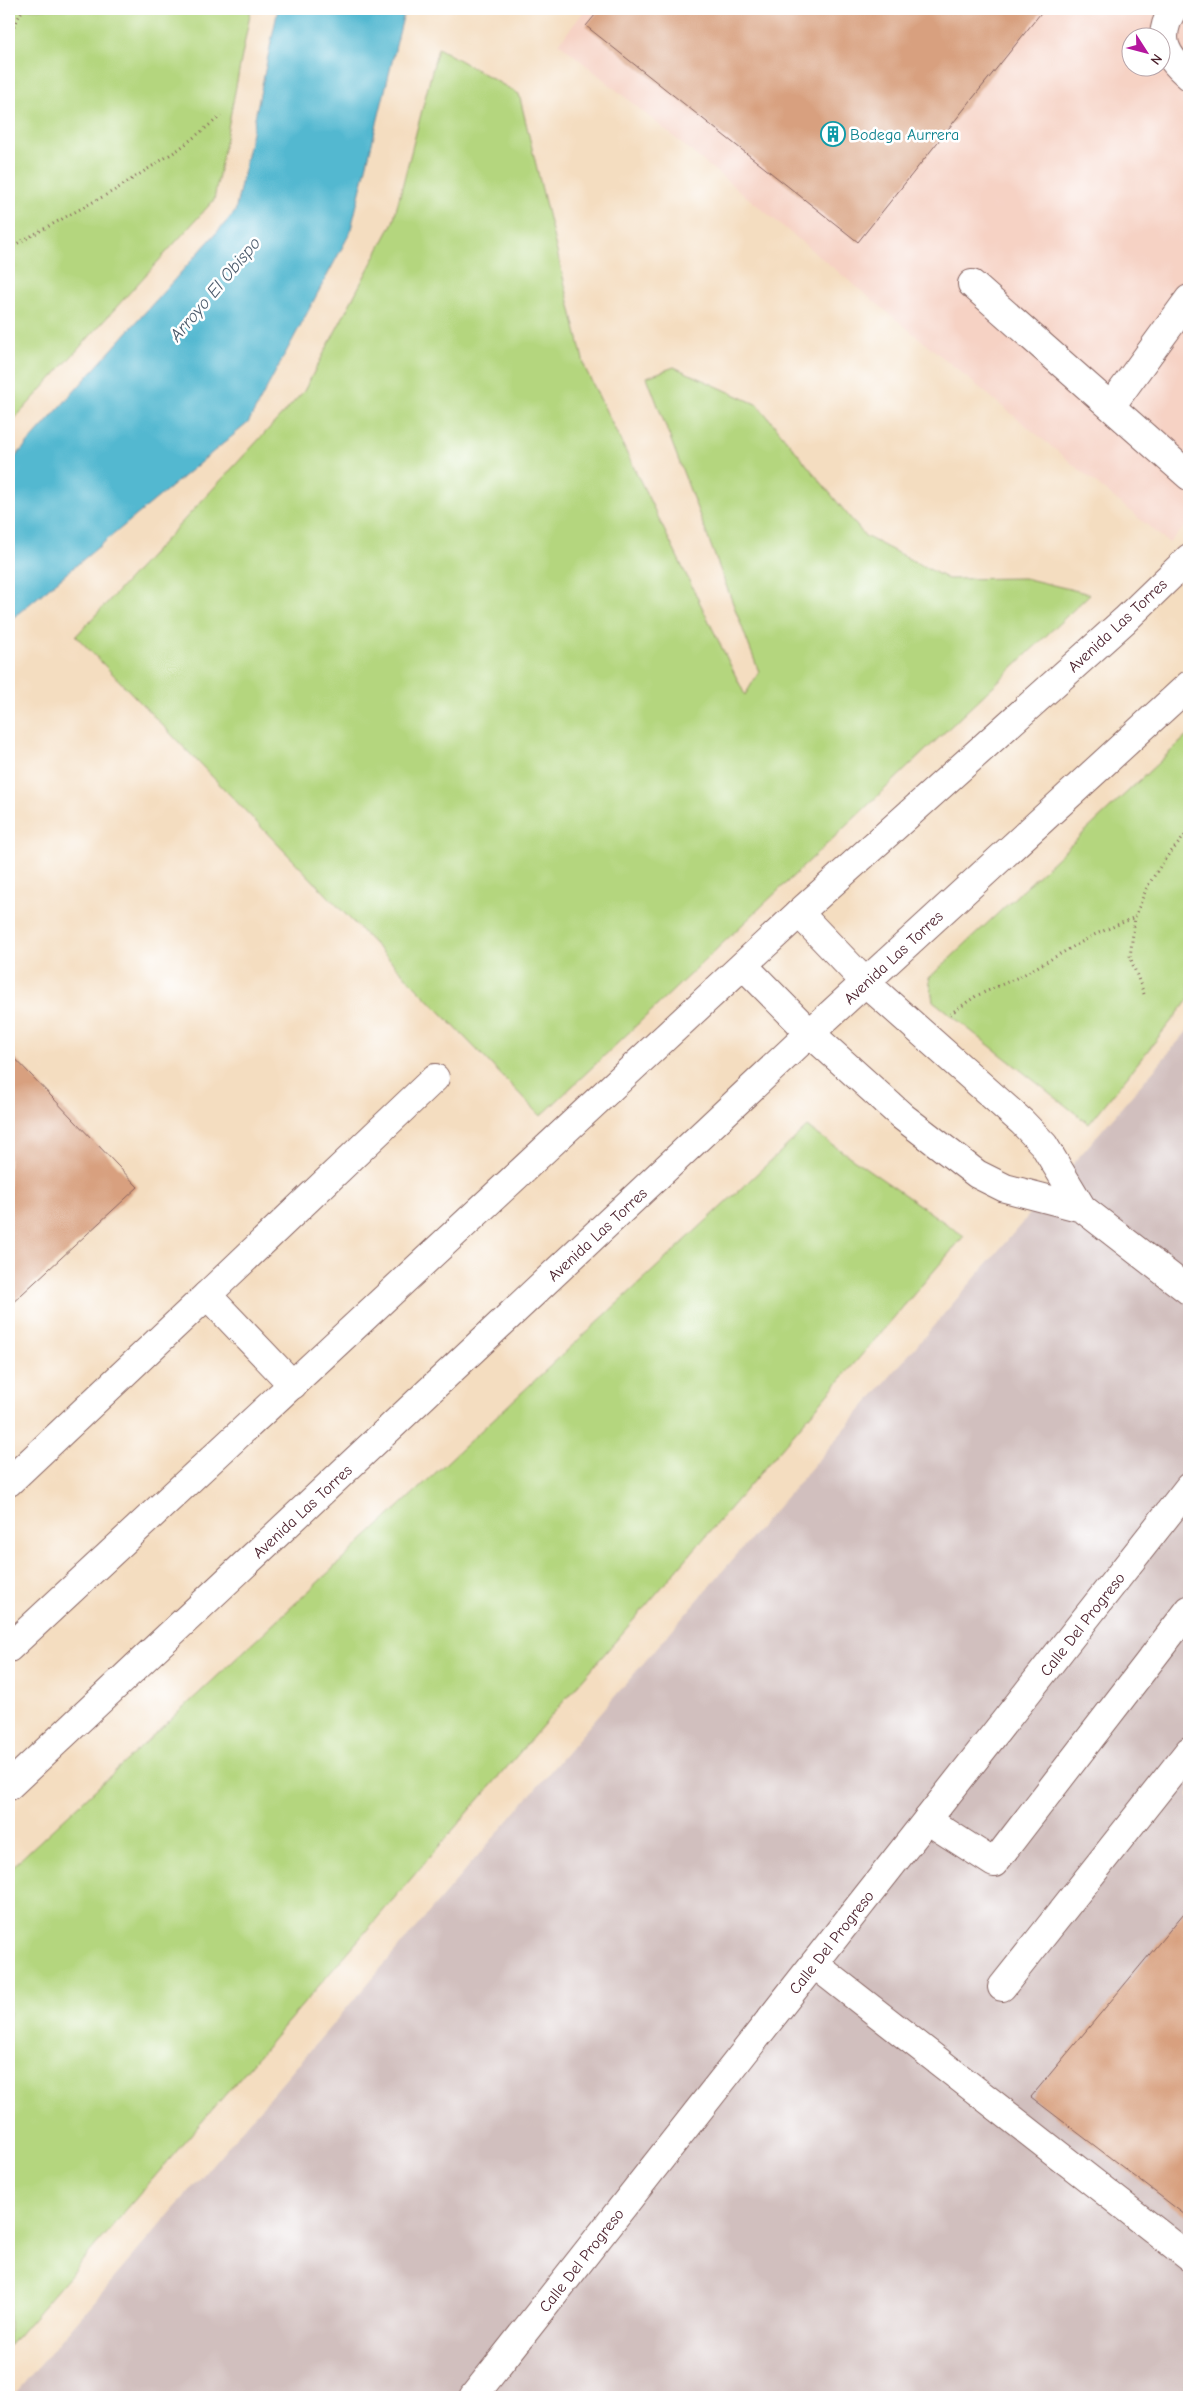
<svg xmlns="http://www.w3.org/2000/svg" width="1198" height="2406" font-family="'Comic Neue',sans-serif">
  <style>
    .built { fill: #f6d2c4; fill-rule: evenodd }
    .industrial { fill: #d1bfbe }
    .green { fill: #b4d67e; stroke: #7f7a54 }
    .water { fill: #52b8d0; stroke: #4e6c7e }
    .building { fill: #d8a07f }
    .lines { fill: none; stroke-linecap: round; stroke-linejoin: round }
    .minor-casing { stroke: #86625f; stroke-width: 30 }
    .path { stroke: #86625f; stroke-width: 3; stroke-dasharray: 1 4; stroke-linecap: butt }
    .minor { stroke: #fff; stroke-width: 28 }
    .labels { text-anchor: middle; stroke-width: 5; stroke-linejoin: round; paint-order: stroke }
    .culture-label { font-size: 16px; fill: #0d838f; stroke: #fff; text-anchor: start }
    .street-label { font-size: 16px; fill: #4a1f2b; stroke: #fff }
    .water-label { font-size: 18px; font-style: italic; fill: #4d5c6d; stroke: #fff }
  </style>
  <rect width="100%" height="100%" fill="#fff"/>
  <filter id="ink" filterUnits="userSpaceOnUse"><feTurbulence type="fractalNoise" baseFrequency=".02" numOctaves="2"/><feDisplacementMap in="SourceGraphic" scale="10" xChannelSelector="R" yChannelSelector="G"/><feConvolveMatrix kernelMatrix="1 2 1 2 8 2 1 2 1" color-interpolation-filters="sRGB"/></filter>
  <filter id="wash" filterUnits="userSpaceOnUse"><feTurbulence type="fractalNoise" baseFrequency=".0096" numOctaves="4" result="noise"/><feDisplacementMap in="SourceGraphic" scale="20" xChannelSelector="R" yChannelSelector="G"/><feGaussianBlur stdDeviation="1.12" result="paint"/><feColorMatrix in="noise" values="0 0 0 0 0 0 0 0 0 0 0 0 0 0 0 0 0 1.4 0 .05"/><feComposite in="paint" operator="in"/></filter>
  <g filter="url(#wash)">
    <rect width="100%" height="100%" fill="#f4ddc0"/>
    <path class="built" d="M 586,9 L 1189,9 L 1189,523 L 1169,543 L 559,43 ZM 1130,38 L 1160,38 L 1160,68 L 1130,68 Z"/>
    <polygon class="industrial" points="1189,1029 1189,2397 12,2397"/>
    <g class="green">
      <polygon points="9,9 251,9 214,200 9,425"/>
      <polygon points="438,48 519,94 585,368 745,695 759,672 647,377 674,367 758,405 865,536 948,579 1024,578 1090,594 541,1116 76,636 304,391 393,222"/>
      <polygon points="1189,734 1189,999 1089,1124 933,1001 929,978"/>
      <polygon points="807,1127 964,1236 9,2346 9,1870"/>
    </g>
    <polygon class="water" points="278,9 405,9 350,233 248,423 9,621 9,464 235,212"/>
    <g id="blocks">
      <g class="building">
        <polygon points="600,9 1044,9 858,242 586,26"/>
        <polygon points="9,1052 138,1187 9,1306"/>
        <polygon points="1189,1907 1189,2218 1031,2097"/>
      </g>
    </g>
  </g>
  <g filter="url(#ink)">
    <use href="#blocks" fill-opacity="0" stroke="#86625f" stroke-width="1"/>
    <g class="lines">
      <defs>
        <g id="minor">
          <path d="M 1173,9 C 1156,38 1164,55 1189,76"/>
          <polyline points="972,284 1189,476"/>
          <polyline points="1111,406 1189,299"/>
          <polyline points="799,913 866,983 1022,1122 1044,1145 1082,1208 1189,1291"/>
          <polyline points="744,966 810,1033 903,1117 977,1174 1005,1188 1082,1208"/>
          <polyline points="207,1295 435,1078"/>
          <polyline points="9,1482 207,1295 293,1385"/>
          <polyline points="9,1648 799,913 1125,620 1189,558"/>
          <polyline points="9,1786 810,1033 1189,685"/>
          <polyline points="927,1820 994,1863 1189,1610"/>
          <polyline points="814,1964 1189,2257"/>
          <polyline points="1002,1987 1189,1751"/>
          <polyline points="473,2397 1189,1487"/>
        </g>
      </defs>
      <use href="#minor" class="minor-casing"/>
      <g class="path">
        <polyline points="9,35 23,9"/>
        <polyline points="9,248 115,190 179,149 221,116"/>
        <polyline points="1144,994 1130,957 1135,917 1147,887 1165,859 1189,831"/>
        <polyline points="950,1014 976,996 1021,976 1094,935 1135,917"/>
      </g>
      <use href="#minor" class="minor"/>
    </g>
  </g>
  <defs>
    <symbol id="building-ring" viewBox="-11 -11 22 22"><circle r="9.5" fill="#fff" stroke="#0f9aa8" stroke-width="1.5"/><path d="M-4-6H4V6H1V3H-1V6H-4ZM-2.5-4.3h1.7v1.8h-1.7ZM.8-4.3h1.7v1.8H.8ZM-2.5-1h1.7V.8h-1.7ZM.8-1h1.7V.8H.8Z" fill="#0f9aa8"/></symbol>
  </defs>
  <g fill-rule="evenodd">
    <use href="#building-ring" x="819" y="120" width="28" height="28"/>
  </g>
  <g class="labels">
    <g class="culture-label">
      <text x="850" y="140">Bodega Aurrera</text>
    </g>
    <g class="street-label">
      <text transform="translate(1117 625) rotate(-43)" y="6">Avenida Las Torres</text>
      <text transform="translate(893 957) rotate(-43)" y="6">Avenida Las Torres</text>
      <text transform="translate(597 1234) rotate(-43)" y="6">Avenida Las Torres</text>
      <text transform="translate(302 1511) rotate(-43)" y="6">Avenida Las Torres</text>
      <text transform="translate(1082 1624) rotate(-52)" y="6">Calle Del Progreso</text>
      <text transform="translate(831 1942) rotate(-52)" y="6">Calle Del Progreso</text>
      <text transform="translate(581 2260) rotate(-52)" y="6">Calle Del Progreso</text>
    </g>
    <g class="water-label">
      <text transform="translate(215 289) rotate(-50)" y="6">Arroyo El Obispo</text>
    </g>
  </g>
  <rect width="1198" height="2406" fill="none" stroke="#fff" stroke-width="30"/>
  <g transform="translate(1146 52) rotate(126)"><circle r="24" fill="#ffffff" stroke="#b7a5aa"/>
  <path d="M0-4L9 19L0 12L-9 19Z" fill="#b5179e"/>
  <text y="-8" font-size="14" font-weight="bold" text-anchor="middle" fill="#4a1f2b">N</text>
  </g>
</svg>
